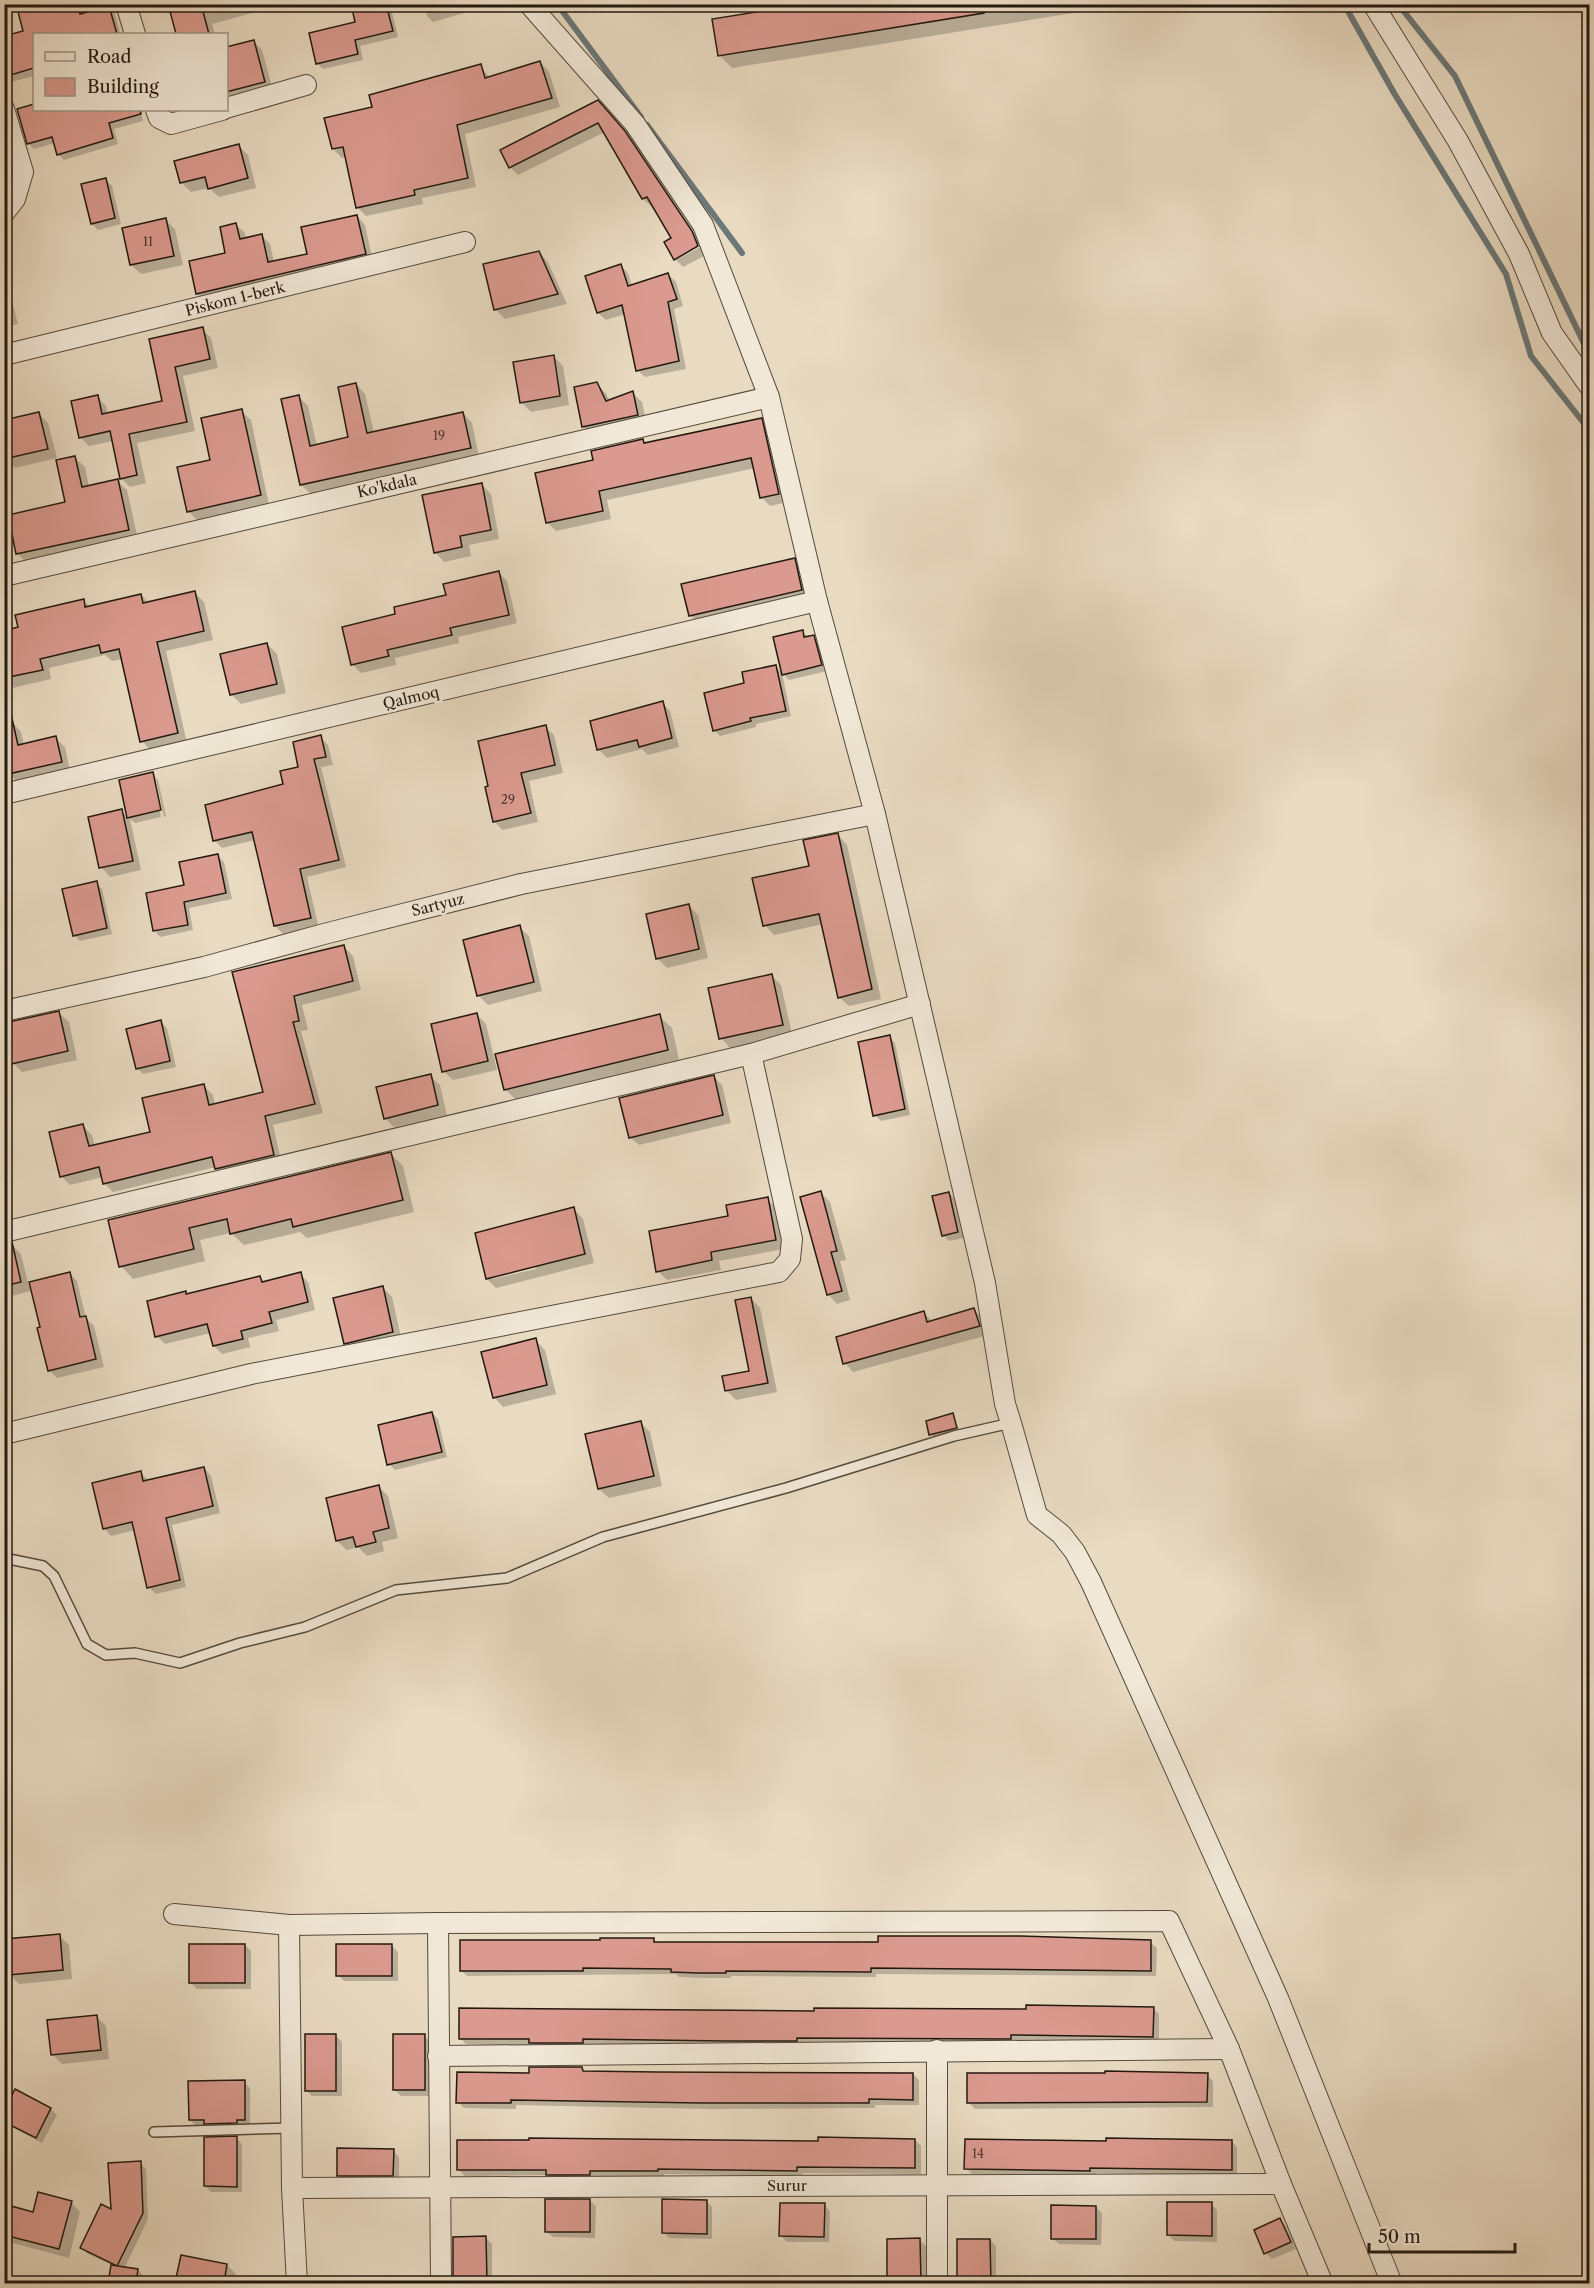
<svg xmlns="http://www.w3.org/2000/svg" width="1594" height="2288" font-family="'Libre Caslon Text',serif">
  <style>
    .shadow { fill: #0003; fill-rule: evenodd }
    .lines { fill: none; stroke-linecap: round; stroke-linejoin: round }
    .stream { stroke: #6c7878; stroke-width: 6 }
    .building { fill: #db9a8f; stroke: #231910; stroke-width: 1.5 }
    .service-casing { stroke: #544a3c; stroke-width: 12 }
    .minor-casing { stroke: #544a3c; stroke-width: 22 }
    .service { stroke: #f1e8d7; stroke-width: 9 }
    .minor { stroke: #f1e8d7; stroke-width: 20 }
    .labels { text-anchor: middle; stroke-width: 5; stroke-linejoin: round; paint-order: stroke }
    .number-label { font-size: 12px; fill: #513930 }
    .street-label { font-size: 15px; fill: #231910; stroke: #f1e8d7 }
  </style>
  <rect width="100%" height="100%" fill="#e9dbc2"/>
  <filter id="stains"><feTurbulence type="fractalNoise" baseFrequency=".00333" numOctaves="4"/><feColorMatrix values="0 0 0 0 .2 0 0 0 0 .09 0 0 0 0 .02 0 0 0 .5 -.17"/></filter>
  <radialGradient id="worn" r=".72"><stop offset=".6" stop-color="#630" stop-opacity="0"/><stop offset="1" stop-color="#630" stop-opacity=".3"/></radialGradient>
  <g class="shadow">
    <polygon points="4,4 81,4 84,14 109,7 115,14 120,34 34,34 34,76 11,82 5,76 25,32 18,7 4,10"/>
    <polygon points="170,4 285,4 212,24 215,34 178,34"/>
    <polygon points="359,4 390,4 398,37 360,46 363,60 323,69 317,63 357,23"/>
    <polygon points="424,4 462,4 464,13 433,22 427,16"/>
    <polygon points="815,4 1129,4 732,68 719,55"/>
    <polygon points="253,41 262,50 273,90 226,103 226,48"/>
    <polygon points="540,62 549,72 560,107 465,134 476,187 422,198 423,204 366,216 357,207 346,157 342,158 333,149 374,108 480,66 490,78"/>
    <polygon points="34,106 34,110 140,110 143,121 114,129 118,144 64,160 58,154 55,143 34,149 28,143 18,110"/>
    <polygon points="606,111 634,142 701,243 675,257 673,238 654,206 652,207 643,199 605,132 518,175 510,167"/>
    <polygon points="239,146 248,155 256,188 219,197 209,188 191,192 181,182"/>
    <polygon points="106,180 112,186 121,224 98,230 92,224"/>
    <polygon points="357,216 365,225 373,262 206,302 197,294 227,254 236,225 245,233 246,239 261,235 270,244 274,262 309,255"/>
    <polygon points="165,220 175,229 183,265 141,274 131,265 124,229"/>
    <polygon points="702,246 706,255 683,267 676,260"/>
    <polygon points="539,252 548,262 567,304 505,319 496,310 485,266"/>
    <polygon points="620,266 628,273 632,286 668,274 676,282 683,306 674,309 686,369 645,377 637,370 625,314 606,320 598,313"/>
    <polygon points="4,284 9,289 18,324 4,327"/>
    <polygon points="202,329 211,338 218,368 183,376 195,431 137,443 146,483 130,487 121,478 113,441 89,446 80,437 97,397 106,406 108,415 164,402 150,340"/>
    <polygon points="553,356 563,366 569,405 531,412 521,402"/>
    <polygon points="356,384 365,394 374,433 463,413 472,423 479,457 311,494 301,485 298,396 308,406 317,446 350,438"/>
    <polygon points="597,384 606,394 610,401 633,393 642,402 647,425 593,436 583,426"/>
    <polygon points="241,411 251,420 269,505 197,520 188,511"/>
    <polygon points="39,414 48,423 57,458 15,468 5,459"/>
    <polygon points="761,419 770,428 787,502 770,506 761,497 755,468 607,500 611,519 556,531 547,522 594,461 643,440 646,444"/>
    <polygon points="75,458 85,467 89,487 117,481 127,490 138,539 27,563 18,554 67,504"/>
    <polygon points="481,484 491,494 499,539 469,545 471,556 444,562 435,552"/>
    <polygon points="794,560 804,569 811,599 700,625 690,615"/>
    <polygon points="498,572 507,581 517,623 458,637 459,643 395,658 396,665 361,673 352,664 397,615 448,597"/>
    <polygon points="194,592 204,602 213,640 166,651 187,743 151,751 142,741 123,659 112,661 105,655 49,668 51,679 4,690 4,632 20,629 83,600 90,607 141,595 149,603"/>
    <polygon points="802,632 809,638 813,637 820,643 827,671 789,680 783,674"/>
    <polygon points="267,644 277,654 286,693 241,704 231,694"/>
    <polygon points="775,666 782,673 791,716 756,724 756,727 720,736 714,730 746,684"/>
    <polygon points="662,703 670,711 679,747 648,755 642,749 607,758 599,750 592,722"/>
    <polygon points="12,722 21,732 24,745 55,738 65,747 70,771 19,783 9,774"/>
    <polygon points="545,727 554,735 563,773 529,781 538,822 502,830 494,821"/>
    <polygon points="320,737 328,745 333,765 321,767 346,867 307,877 318,925 283,934 275,926 255,840 222,848 214,840 285,786 300,768"/>
    <polygon points="152,774 158,780 166,816 164,817 156,779 153,779 161,817 135,823 130,819 141,870 110,877 101,867 121,811 129,819 120,781"/>
    <polygon points="838,835 847,845 881,999 849,1006 839,997 823,924 774,935 765,925"/>
    <polygon points="218,856 224,862 232,899 189,908 193,930 160,937 154,930 186,887"/>
    <polygon points="96,883 102,889 112,934 80,941 74,935"/>
    <polygon points="689,906 698,915 708,958 667,968 657,958"/>
    <polygon points="519,927 529,936 542,991 488,1005 478,995"/>
    <polygon points="344,947 353,956 361,990 302,1005 308,1030 301,1031 323,1113 273,1125 282,1164 226,1178 216,1167 113,1192 104,1183 103,1177 70,1185 61,1176 83,1126 92,1135 95,1147 152,1133 203,1085 213,1095 215,1105 264,1093 234,973"/>
    <polygon points="771,975 781,985 792,1034 730,1048 721,1038"/>
    <polygon points="59,1013 69,1022 77,1060 22,1072 13,1063"/>
    <polygon points="476,1014 486,1024 497,1070 453,1080 443,1071"/>
    <polygon points="659,1016 672,1028 680,1063 518,1102 505,1089"/>
    <polygon points="161,1022 167,1028 176,1067 143,1074 137,1068"/>
    <polygon points="889,1037 895,1043 910,1115 881,1121 875,1115"/>
    <polygon points="430,1076 440,1085 447,1115 394,1127 385,1118"/>
    <polygon points="714,1077 722,1085 731,1123 639,1145 630,1137"/>
    <polygon points="391,1154 403,1166 414,1212 307,1238 300,1232 244,1245 231,1233 200,1240 205,1261 133,1279 121,1266 110,1221"/>
    <polygon points="821,1193 830,1202 846,1260 840,1261 850,1300 837,1304 828,1294"/>
    <polygon points="949,1193 955,1199 964,1238 949,1241 943,1235"/>
    <polygon points="767,1199 777,1208 784,1249 719,1261 721,1270 667,1280 658,1271 729,1217"/>
    <path d="M 574,1209 L 583,1219 L 594,1263 L 496,1288 L 487,1279 ZM 535,1266 L 536,1269 L 492,1279 L 492,1276 Z"/>
    <polygon points="11,1244 21,1254 30,1291 4,1298 4,1245"/>
    <polygon points="69,1273 77,1281 86,1318 94,1326 104,1367 57,1378 49,1370"/>
    <polygon points="300,1274 308,1282 315,1310 276,1320 279,1331 248,1338 250,1347 222,1354 214,1346 211,1333 165,1344 157,1336 185,1293 188,1296 260,1278 264,1282"/>
    <polygon points="382,1287 392,1297 402,1341 355,1352 345,1343"/>
    <polygon points="751,1298 760,1308 777,1392 736,1400 727,1391 751,1372"/>
    <polygon points="974,1310 983,1318 988,1335 853,1372 845,1363 924,1313 933,1322"/>
    <polygon points="535,1340 545,1350 556,1394 503,1407 494,1397"/>
    <polygon points="432,1413 438,1419 447,1457 395,1470 389,1464"/>
    <polygon points="953,1415 959,1430 933,1437 927,1422"/>
    <polygon points="640,1422 650,1432 662,1486 609,1498 599,1489 587,1435"/>
    <polygon points="204,1468 211,1476 220,1513 172,1525 186,1587 156,1594 149,1587 135,1530 111,1536 104,1528 140,1472 148,1480"/>
    <polygon points="379,1487 388,1496 398,1538 382,1542 384,1551 367,1556 358,1547 347,1550 337,1541"/>
    <polygon points="59,1936 69,1945 72,1979 19,1984 10,1975"/>
    <polygon points="653,1940 657,1943 1150,1942 1157,1948 1156,1976 876,1974 876,1977 731,1976 731,1978 705,1978 679,1977 676,1974 467,1976 461,1970 601,1942"/>
    <polygon points="245,1945 251,1951 251,1989 197,1989 191,1983"/>
    <polygon points="392,1946 398,1952 398,1981 344,1981 338,1975"/>
    <polygon points="1153,2008 1159,2014 1159,2043 1017,2041 1017,2044 732,2047 588,2044 588,2048 466,2044 460,2038 816,2012"/>
    <polygon points="96,2016 106,2026 109,2059 62,2064 53,2055"/>
    <polygon points="336,2036 342,2042 342,2096 312,2096 306,2090"/>
    <polygon points="424,2036 430,2042 430,2096 401,2096 395,2090"/>
    <polygon points="582,2068 586,2073 913,2074 919,2080 919,2105 875,2105 875,2108 708,2109 516,2105 516,2109 464,2108 458,2102 530,2075"/>
    <polygon points="1106,2075 1207,2075 1213,2081 1213,2107 975,2109 969,2103"/>
    <polygon points="244,2082 250,2088 250,2125 212,2129 208,2126 196,2126 190,2120"/>
    <polygon points="51,2109 57,2115 42,2143 4,2122"/>
    <polygon points="236,2138 242,2144 242,2192 211,2192 205,2186"/>
    <polygon points="915,2140 921,2146 921,2174 803,2173 803,2176 664,2174 664,2177 596,2176 596,2180 553,2180 548,2175 465,2176 459,2170 819,2142"/>
    <polygon points="967,2140 1231,2141 1237,2147 1237,2176 1096,2173 1096,2177 972,2174 966,2168"/>
    <polygon points="393,2151 399,2157 399,2181 345,2181 339,2175"/>
    <polygon points="140,2163 146,2169 148,2219 124,2269 138,2270 147,2280 147,2283 153,2284 110,2284 112,2265 88,2254 82,2248 112,2211"/>
    <polygon points="589,2200 596,2206 595,2238 553,2237 546,2231"/>
    <polygon points="706,2201 712,2207 712,2239 669,2238 663,2232"/>
    <polygon points="71,2202 80,2212 69,2258 9,2242 4,2238 4,2212 34,2214"/>
    <polygon points="1211,2204 1217,2210 1217,2242 1174,2241 1168,2235"/>
    <polygon points="824,2205 830,2211 829,2242 787,2242 781,2236"/>
    <polygon points="1096,2207 1102,2213 1101,2245 1059,2244 1052,2238"/>
    <polygon points="1280,2220 1286,2226 1296,2249 1272,2259 1266,2253 1256,2230"/>
    <polygon points="486,2238 492,2244 492,2284 457,2284 454,2281"/>
    <polygon points="920,2240 926,2246 926,2284 889,2284"/>
    <polygon points="990,2240 996,2246 996,2284 959,2284 959,2241"/>
    <polygon points="182,2256 227,2265 236,2274 235,2284 177,2284"/>
  </g>
  <g class="lines">
    <g class="stream">
      <polyline points="557,4 641,117"/>
      <polyline points="1344,4 1394,93 1506,274 1531,356 1590,431"/>
      <polyline points="1398,4 1455,76 1590,356"/>
      <polyline points="647,125 742,253"/>
    </g>
  </g>
  <g class="building">
    <polygon points="16,4 77,4 80,14 109,6 117,34 34,34 34,68 4,77 4,36 23,31"/>
    <polygon points="168,4 201,4 209,34 176,34"/>
    <polygon points="351,4 386,4 393,31 355,40 358,54 316,64 309,33 355,22"/>
    <polygon points="806,4 983,4 984,13 718,56 712,19"/>
    <polygon points="254,40 265,82 226,92 226,47"/>
    <polygon points="540,61 552,98 457,125 468,178 414,190 415,195 356,208 343,147 332,149 324,118 372,107 369,95 481,64 485,78"/>
    <polygon points="598,100 625,131 692,231 698,246 674,260 664,242 671,238 647,197 642,199 598,123 509,168 500,150"/>
    <polygon points="34,104 34,110 140,110 141,114 109,123 113,138 57,155 52,137 27,144 17,109"/>
    <polygon points="239,144 248,178 208,189 205,177 180,183 174,161"/>
    <polygon points="106,178 115,218 91,224 81,184"/>
    <polygon points="357,215 366,254 196,294 189,261 225,253 220,227 236,223 240,239 262,234 268,262 307,254 301,227"/>
    <polygon points="166,218 174,256 130,265 122,228"/>
    <polygon points="539,251 558,294 494,310 483,264"/>
    <polygon points="621,264 628,286 668,273 677,299 668,302 679,361 636,371 622,305 597,313 585,276"/>
    <polygon points="203,327 210,359 175,367 187,422 129,434 137,475 120,479 110,431 79,438 71,401 98,395 102,414 162,401 149,339"/>
    <polygon points="554,355 560,396 520,403 513,362"/>
    <polygon points="597,382 606,401 633,391 638,415 582,427 574,387"/>
    <polygon points="356,383 367,433 463,412 471,448 300,485 281,399 299,395 310,446 348,437 338,387"/>
    <polygon points="242,409 261,495 187,512 177,467 210,460 201,418"/>
    <polygon points="39,412 48,449 4,459 4,420"/>
    <polygon points="762,418 779,494 760,498 751,458 599,491 603,511 546,523 535,473 593,460 591,451 643,439 644,443"/>
    <polygon points="75,456 82,487 118,479 129,530 16,554 8,515 65,502 56,460"/>
    <polygon points="482,483 491,530 460,536 462,547 434,553 422,495"/>
    <polygon points="795,558 802,590 689,616 681,584"/>
    <polygon points="499,571 509,615 450,628 452,635 387,650 389,656 351,665 342,627 395,614 394,607 446,595 443,584"/>
    <polygon points="195,591 204,631 157,642 178,733 140,742 119,649 101,653 99,645 40,659 43,670 4,678 4,631 18,627 15,615 84,599 85,607 141,594 143,603"/>
    <polygon points="803,630 804,637 814,635 822,665 782,675 773,637"/>
    <polygon points="267,643 277,684 230,695 220,654"/>
    <polygon points="776,665 786,711 750,718 751,721 713,731 704,693 744,683 742,672"/>
    <polygon points="663,701 672,738 639,747 637,740 597,750 590,721"/>
    <polygon points="11,714 18,745 56,736 62,762 8,774 4,759 4,715"/>
    <polygon points="546,725 555,765 521,773 531,813 493,822 485,787 488,786 478,741"/>
    <polygon points="321,735 326,757 314,759 339,860 300,869 311,918 274,926 252,832 213,841 205,805 283,784 280,771 298,767 293,742"/>
    <polygon points="153,772 161,810 127,818 119,780"/>
    <polygon points="122,809 133,861 99,868 88,817"/>
    <polygon points="838,833 872,989 838,998 819,914 763,926 752,878 809,866 803,840"/>
    <polygon points="218,854 226,893 184,902 188,925 153,931 146,893 184,885 179,862"/>
    <polygon points="97,881 107,928 73,936 62,889"/>
    <polygon points="689,904 699,949 656,959 646,914"/>
    <polygon points="520,925 534,982 477,996 463,940"/>
    <polygon points="344,945 353,981 294,996 299,1021 293,1022 315,1104 265,1116 274,1155 215,1169 212,1157 103,1184 99,1167 60,1177 49,1132 83,1124 89,1146 150,1132 142,1098 204,1084 209,1105 263,1092 232,972"/>
    <polygon points="772,974 783,1025 719,1039 708,988"/>
    <polygon points="59,1011 68,1051 11,1064 4,1033 4,1023"/>
    <polygon points="477,1013 488,1061 442,1072 431,1024"/>
    <polygon points="660,1014 668,1050 504,1090 495,1054"/>
    <polygon points="161,1020 170,1061 136,1069 126,1029"/>
    <polygon points="890,1035 905,1109 873,1116 858,1042"/>
    <polygon points="431,1074 438,1105 384,1119 376,1087"/>
    <polygon points="714,1075 723,1115 629,1138 619,1098"/>
    <polygon points="391,1152 403,1200 293,1227 291,1219 230,1234 227,1219 189,1228 194,1249 119,1267 108,1220"/>
    <polygon points="821,1191 837,1251 831,1252 842,1291 827,1295 800,1197"/>
    <polygon points="949,1192 958,1232 942,1236 932,1196"/>
    <polygon points="768,1197 776,1240 711,1252 712,1260 656,1272 649,1231 728,1216 726,1205"/>
    <polygon points="574,1207 585,1254 486,1279 475,1233"/>
    <polygon points="12,1242 21,1282 4,1286 4,1244"/>
    <polygon points="70,1272 80,1317 86,1316 96,1359 48,1371 37,1328 40,1327 29,1282"/>
    <polygon points="301,1272 308,1302 269,1312 272,1323 241,1331 243,1339 213,1346 207,1324 155,1337 147,1301 186,1291 186,1294 260,1276 262,1282"/>
    <polygon points="383,1286 393,1332 344,1344 333,1298"/>
    <polygon points="751,1297 768,1383 725,1391 722,1376 749,1371 735,1300"/>
    <polygon points="974,1308 980,1326 843,1364 836,1337 924,1311 927,1322"/>
    <polygon points="536,1338 547,1385 493,1398 481,1352"/>
    <polygon points="432,1412 442,1452 387,1465 378,1425"/>
    <polygon points="953,1413 957,1428 929,1435 926,1421"/>
    <polygon points="641,1421 654,1476 598,1489 585,1434"/>
    <polygon points="204,1467 213,1506 166,1518 180,1580 147,1588 132,1522 103,1529 92,1483 141,1471 143,1481"/>
    <polygon points="379,1485 389,1528 373,1532 376,1542 356,1547 353,1537 336,1541 326,1498"/>
    <polygon points="60,1934 63,1970 8,1975 5,1939"/>
    <polygon points="878,1936 1020,1936 1151,1940 1151,1971 871,1968 871,1972 726,1971 726,1973 698,1973 671,1972 671,1969 583,1968 583,1971 460,1971 460,1940 600,1940 600,1938 654,1938 654,1942 878,1942"/>
    <rect x="189" y="1944" width="56" height="39"/>
    <rect x="336" y="1944" width="56" height="32"/>
    <polygon points="1026,2005 1154,2007 1153,2037 1011,2035 1011,2039 797,2038 797,2041 725,2041 583,2039 583,2043 529,2043 529,2039 459,2039 459,2008 814,2011 814,2008 1026,2009"/>
    <polygon points="97,2015 101,2050 51,2055 47,2020"/>
    <rect x="305" y="2034" width="31" height="57"/>
    <rect x="393" y="2034" width="32" height="56"/>
    <polygon points="529,2067 582,2067 583,2071 657,2072 913,2073 913,2100 869,2099 869,2103 701,2103 511,2100 511,2103 456,2103 457,2072 529,2073"/>
    <polygon points="1105,2071 1208,2073 1207,2102 967,2103 967,2073 1105,2073"/>
    <polygon points="245,2080 245,2120 237,2120 237,2123 204,2124 204,2120 189,2120 188,2081"/>
    <polygon points="15,2089 51,2108 36,2138 4,2122 4,2110"/>
    <polygon points="237,2136 237,2187 204,2186 204,2137"/>
    <polygon points="818,2137 915,2139 915,2168 797,2167 797,2171 658,2169 658,2171 590,2171 590,2175 546,2175 546,2170 457,2170 457,2140 529,2140 529,2138 818,2141"/>
    <polygon points="1106,2138 1232,2140 1232,2170 1090,2168 1090,2171 964,2169 965,2139 1106,2141"/>
    <polygon points="337,2148 394,2149 393,2176 337,2176"/>
    <polygon points="141,2161 143,2213 117,2266 80,2248 101,2204 111,2209 108,2163"/>
    <polygon points="38,2192 72,2201 59,2249 4,2235 4,2204 33,2212"/>
    <rect x="545" y="2199" width="45" height="33"/>
    <polygon points="662,2199 707,2200 707,2234 662,2233"/>
    <polygon points="1167,2202 1212,2202 1212,2236 1167,2235"/>
    <polygon points="780,2203 825,2203 824,2237 779,2236"/>
    <polygon points="1051,2205 1096,2206 1096,2239 1051,2239"/>
    <polygon points="1280,2218 1291,2242 1264,2254 1254,2230"/>
    <polygon points="486,2236 487,2281 453,2282 453,2237"/>
    <polygon points="920,2238 921,2283 887,2283 887,2239"/>
    <polygon points="957,2239 990,2239 991,2283 957,2283"/>
    <polygon points="181,2255 227,2264 224,2283 175,2283"/>
    <polygon points="111,2265 138,2269 136,2283 108,2283"/>
  </g>
  <g class="lines">
    <defs>
      <g id="service">
        <polyline points="4,1558 43,1566 54,1576 87,1644 106,1655 135,1653 180,1663 240,1643 305,1627 396,1590 507,1578 603,1537 786,1488 954,1436 1011,1423"/>
        <polyline points="154,2132 292,2128"/>
      </g>
      <g id="minor">
        <polyline points="126,4 135,34"/>
        <polyline points="529,4 635,124 703,225 769,397 817,601 875,814 985,1283 1005,1404 1011,1423 1037,1515 1061,1534 1075,1552 1091,1582 1278,1998 1392,2284"/>
        <polyline points="1373,4 1458,141 1519,254 1552,333 1590,387"/>
        <polyline points="226,108 306,85"/>
        <polyline points="4,109 23,172 15,199 4,213"/>
        <polyline points="156,110 159,118 171,124 222,110"/>
        <polyline points="4,355 465,242"/>
        <polyline points="4,576 769,397"/>
        <polyline points="4,794 817,601"/>
        <polyline points="4,1011 204,967 324,934 521,884 875,814"/>
        <polyline points="4,1232 751,1054 920,1004"/>
        <polyline points="4,1434 251,1374 779,1272 790,1259 792,1239 751,1054"/>
        <polyline points="174,1914 289,1925 438,1923 1169,1921 1229,2049 1281,2184 1323,2284"/>
        <polyline points="438,1923 441,2284"/>
        <polyline points="289,1925 292,2188 297,2284"/>
        <polyline points="937,2050 937,2284"/>
        <polyline points="438,2056 1229,2049"/>
        <polyline points="292,2188 1281,2184"/>
      </g>
    </defs>
    <use href="#service" class="service-casing"/>
    <use href="#minor" class="minor-casing"/>
    <use href="#service" class="service"/>
    <use href="#minor" class="minor"/>
  </g>
  <g class="labels">
    <g class="number-label">
      <text x="148" y="246">11</text>
      <text x="439" y="440">19</text>
      <text x="508" y="804">29</text>
      <text x="978" y="2158">14</text>
    </g>
    <g class="street-label">
      <text transform="translate(235 299) rotate(-14)" y="5">Piskom 1-berk</text>
      <text transform="translate(387 486) rotate(-13)" y="5">Ko'kdala</text>
      <text transform="translate(411 698) rotate(-13)" y="5">Qalmoq</text>
      <text transform="translate(438 905) rotate(-14)" y="5">Sartyuz</text>
      <text x="787" y="2191">Surur</text>
    </g>
  </g>
  <rect width="1594" height="2288" fill="none" stroke="#e9dbc2" stroke-width="24"/>
  <rect x="6" y="6" width="1582" height="2276" fill="none" stroke="#231910" stroke-width="3"/>
  <rect x="12" y="12" width="1570" height="2264" fill="none" stroke="#231910" stroke-width="1.5"/>
  <rect x="33" y="33" width="195" height="78" fill="#f1e8d7" stroke="#9f9587" stroke-width="1.5"/>
  <rect x="45" y="52" width="30" height="9" fill="#f1e8d7" stroke="#9f9587" stroke-width="1.5"/>
  <text x="87" y="63" font-size="18" fill="#231910">Road</text>
  <rect x="45" y="78" width="30" height="18" fill="#db9a8f" stroke="#9f9587" stroke-width="1.5"/>
  <text x="87" y="93" font-size="18" fill="#231910">Building</text>
  <path d="M1369 2243v9h146v-9" fill="none" stroke="#231910" stroke-width="3"/>
  <text x="1378" y="2243" font-size="18" fill="#231910" stroke="#f1e8d7" stroke-width="4.5" paint-order="stroke">50 m</text>
  <rect width="100%" height="100%" filter="url(#stains)"/>
  <rect width="100%" height="100%" fill="url(#worn)"/>
</svg>
